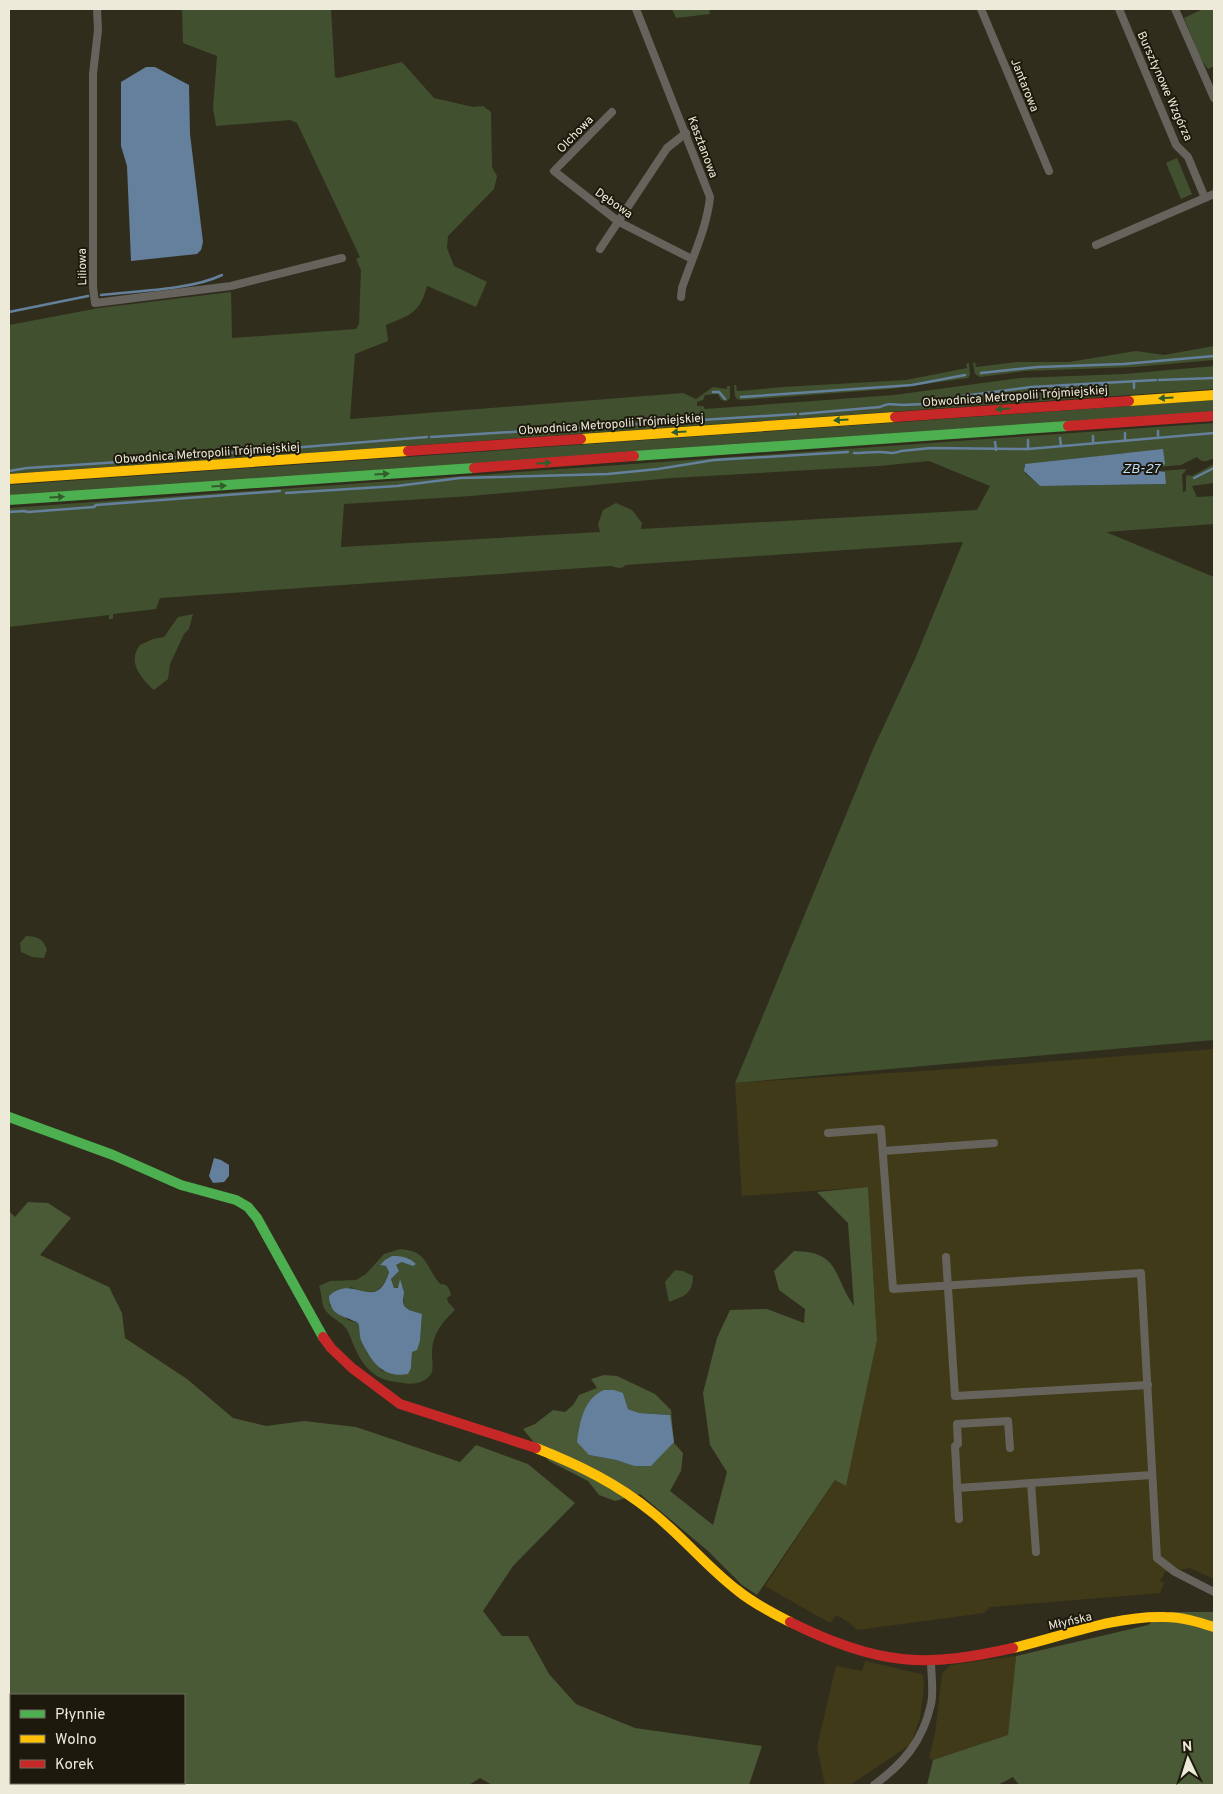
<svg xmlns="http://www.w3.org/2000/svg" width="1223" height="1794" font-family="Overpass,sans-serif">
  <style>
    .built { fill: #413a18 }
    .green { fill: #41502e; fill-rule: evenodd }
    .forest { fill: #4a5936; fill-rule: evenodd }
    .water { fill: #64809c }
    .lines { fill: none; stroke-linecap: round; stroke-linejoin: round }
    .stream { stroke: #64809c; stroke-width: 2.5 }
    .street { stroke: #66635c; stroke-width: 8 }
    .fast { stroke: #4caf50; stroke-width: 10 }
    .slow { stroke: #ffc107; stroke-width: 10 }
    .jam { stroke: #c62828; stroke-width: 10 }
    .oneway { fill: #325d2b }
    .labels { text-anchor: middle; stroke-width: 4; stroke-linejoin: round; paint-order: stroke }
    .street-label { font-size: 12px; fill: #eeead9; stroke: #1d1a0d }
    .water-label { font-size: 14px; font-style: italic; fill: #bcdafa; stroke: #1d1a0d }
  </style>
  <rect width="100%" height="100%" fill="#312d1d"/>
  <g class="built">
    <polygon points="1214,1049 1214,1579 1190,1568 1165,1572 1160,1581 1164,1583 1160,1593 990,1607 984,1613 857,1630 850,1623 836,1615 830,1623 765,1586 835,1480 846,1485 877,1340 868,1187 742,1196 735,1083 954,1069"/>
    <polygon points="1016,1656 1008,1735 933,1760 929,1758 935,1734 942,1674 950,1665"/>
    <polygon points="865,1661 921,1674 923,1675 924,1686 920,1718 911,1744 850,1785 825,1785 817,1747 836,1666 862,1671"/>
  </g>
  <g class="green">
    <path d="M 182,9 L 291,9 L 292,10 L 331,9 L 335,77 L 338,78 L 402,62 L 434,98 L 473,107 L 483,106 L 491,112 L 492,167 L 497,176 L 494,189 L 448,236 L 447,248 L 454,266 L 487,282 L 476,307 L 427,286 C 420,313 410,315 386,325 L 388,341 L 355,354 L 350,419 L 683,393 L 696,399 L 713,387 L 727,389 L 727,386 L 730,386 L 730,398 L 727,401 L 721,400 L 718,394 L 705,395 L 703,400 L 697,402 L 697,406 L 703,406 L 705,409 L 894,395 L 1020,378 L 1124,374 L 1214,366 L 1214,389 L 9,474 L 9,325 L 99,308 L 231,292 L 232,338 L 356,329 L 359,324 L 361,270 L 356,259 L 360,257 L 297,123 L 290,120 L 216,126 L 213,108 L 217,56 L 183,43 Z"/>
    <polygon points="672,9 709,9 710,14 676,18"/>
    <polygon points="1203,9 1214,9 1214,66 1208,69 1200,58 1184,18"/>
    <polygon points="1177,158 1192,194 1181,199 1166,163"/>
    <polygon points="1214,346 1214,360 1134,367 1025,371 980,377 975,374 973,363 975,362 976,367 1017,362 1069,362 1136,351 1164,355"/>
    <polygon points="969,363 970,375 968,378 890,389 741,400 737,399 735,396 734,385 736,385 737,391 740,391 783,387 906,380 967,368 966,364"/>
    <polygon points="1214,400 1214,412 9,497 9,485"/>
    <path d="M 1214,423 L 1214,458 C 1207,461 1203,464 1197,457 L 1181,465 L 1158,467 L 1126,453 L 1024,465 L 1025,473 L 1040,486 L 1166,484 L 1165,472 L 1158,471 L 1187,469 L 1182,475 L 1183,492 L 1186,491 L 1186,477 L 1187,475 L 1192,476 L 1214,464 L 1214,483 L 1192,486 L 1197,497 L 1214,496 L 1214,524 L 1106,532 L 1214,577 L 1214,1040 L 735,1083 L 874,747 L 915,659 L 963,542 L 625,565 L 624,567 L 619,568 L 611,566 L 160,598 L 156,609 L 113,614 L 113,619 L 109,619 L 109,615 L 9,627 L 9,508 ZM 929,461 L 990,486 L 977,510 L 641,529 L 642,523 L 632,510 L 616,503 L 603,510 L 598,524 L 600,532 L 341,547 L 344,504 L 471,496 L 672,478 L 879,466 Z"/>
    <path d="M 193,614 L 189,629 L 184,634 L 170,664 L 168,679 L 154,690 C 145,682 133,669 135,657 C 135,653 138,648 140,645 L 153,639 L 164,637 L 178,617 Z"/>
    <path d="M 26,936 C 38,936 43,939 47,950 L 44,958 L 32,957 L 21,952 L 20,943 Z"/>
    <path d="M 400,1249 C 428,1251 425,1266 440,1284 C 448,1284 449,1288 451,1295 L 447,1298 L 448,1302 L 455,1310 C 442,1322 431,1336 432,1355 C 432,1361 434,1368 431,1374 C 425,1383 413,1385 403,1383 C 396,1382 387,1381 381,1378 C 370,1374 360,1360 356,1350 C 352,1343 350,1332 344,1326 C 338,1320 328,1316 324,1308 C 321,1302 322,1293 319,1286 L 330,1281 L 356,1280 L 366,1274 L 384,1254 ZM 410,1258 L 406,1263 L 402,1262 L 396,1265 L 396,1269 L 391,1279 L 394,1288 L 403,1287 L 404,1306 L 409,1310 L 422,1314 L 420,1341 L 412,1352 L 411,1368 L 382,1371 L 367,1353 L 358,1323 L 348,1320 L 329,1305 L 351,1287 C 372,1296 382,1294 389,1272 L 386,1266 L 381,1265 Z"/>
    <path d="M 675,1270 L 683,1271 L 693,1276 C 693,1294 684,1296 669,1302 L 665,1282 Z"/>
  </g>
  <g class="forest">
    <path d="M 868,1187 L 877,1340 L 846,1486 L 835,1480 L 757,1595 L 742,1585 L 708,1551 L 640,1494 L 615,1501 L 599,1495 L 588,1481 L 549,1461 L 523,1429 L 535,1424 L 553,1410 L 565,1412 L 573,1405 L 579,1395 L 597,1388 L 591,1379 L 604,1375 L 617,1376 L 655,1394 L 671,1410 L 674,1443 L 683,1453 L 681,1471 L 670,1491 L 713,1525 L 727,1472 L 710,1445 L 703,1393 L 717,1338 L 730,1310 L 767,1309 L 804,1323 L 805,1309 L 779,1290 L 774,1271 L 794,1251 C 841,1252 832,1275 854,1306 L 848,1223 L 817,1192 ZM 623,1393 L 628,1409 L 639,1413 L 670,1415 L 634,1466 L 616,1460 L 589,1455 Z"/>
    <path d="M 28,1202 L 48,1203 L 71,1218 L 40,1255 L 109,1287 L 122,1313 L 125,1338 L 187,1379 L 233,1418 L 266,1426 L 304,1421 L 356,1427 L 460,1462 L 476,1445 L 528,1464 L 575,1503 L 513,1566 L 483,1611 L 502,1636 L 528,1636 L 549,1674 L 576,1704 L 635,1728 L 762,1746 L 749,1785 L 492,1785 L 480,1778 L 469,1785 L 9,1785 L 9,1211 L 15,1217 ZM 11,1695 L 184,1695 L 184,1783 L 11,1783 Z"/>
    <polygon points="1165,1612 1214,1612 1214,1785 1019,1785 1013,1777 998,1785 927,1785 933,1760 1008,1735 1016,1656 1148,1625"/>
  </g>
  <g class="water">
    <polygon points="146,67 155,67 189,85 190,134 203,242 201,250 197,254 131,261 127,166 121,146 121,82"/>
    <polygon points="1163,449 1165,464 1158,467 1158,471 1165,472 1166,484 1040,486 1024,471 1025,464"/>
    <polygon points="214,1158 221,1160 229,1165 229,1176 224,1182 213,1183 209,1176"/>
    <path d="M 392,1256 C 402,1256 409,1257 416,1264 L 413,1266 L 402,1262 L 396,1265 L 399,1271 L 391,1279 L 394,1288 L 398,1288 L 400,1279 L 404,1292 L 403,1301 L 404,1306 L 409,1310 L 422,1314 L 420,1341 L 417,1350 L 412,1352 L 411,1368 L 408,1374 C 388,1378 375,1367 366,1350 C 364,1346 360,1340 360,1335 C 359,1330 360,1328 358,1323 C 344,1315 330,1317 329,1296 C 353,1272 376,1315 389,1272 L 386,1266 L 380,1265 L 385,1260 Z"/>
    <path d="M 604,1390 L 614,1390 L 623,1393 L 628,1409 L 639,1413 L 670,1415 L 674,1442 L 651,1466 L 634,1466 L 616,1460 L 589,1455 L 577,1442 C 580,1422 583,1399 604,1390 Z"/>
  </g>
  <g class="lines">
    <g class="stream">
      <path d="M 101,295 C 136,291 191,290 222,275"/>
      <polyline points="9,312 88,296"/>
      <polyline points="981,373 1038,367 1124,364 1214,356"/>
      <polyline points="1159,380 1214,378"/>
      <polyline points="1134,382 1134,388"/>
      <polyline points="1102,383 1102,391"/>
      <polyline points="1067,385 1067,393"/>
      <polyline points="1035,387 1035,395"/>
      <polyline points="999,391 1000,398"/>
      <polyline points="713,392 719,392 725,399"/>
      <polyline points="741,397 912,385 965,375"/>
      <polyline points="955,397 1031,387 1156,380"/>
      <path d="M 800,414 L 880,407 C 889,402 895,405 903,405 C 918,404 939,405 951,398"/>
      <polyline points="1158,431 1158,438"/>
      <polyline points="1125,433 1125,441"/>
      <polyline points="1093,436 1093,443"/>
      <polyline points="431,437 796,414"/>
      <polyline points="1060,438 1061,446"/>
      <polyline points="1028,440 1028,449"/>
      <polyline points="995,442 996,450"/>
      <path d="M 854,453 C 863,453 871,452 880,452 C 888,452 893,455 901,451 L 931,448 L 1028,449 L 1214,433"/>
      <polyline points="9,471 27,468 105,463 427,437"/>
      <polyline points="1194,478 1214,468"/>
      <polyline points="286,493 397,486 460,478 608,474 658,469 714,460 848,452"/>
      <polyline points="9,512 24,511 28,512 94,507 96,505 280,491"/>
    </g>
    <g class="street">
      <polyline points="97,9 98,30 93,74 93,287 95,303 231,286 342,258"/>
      <path d="M 636,9 L 710,197 C 707,228 692,258 682,288 L 681,297"/>
      <polyline points="981,9 1049,171"/>
      <polyline points="1119,9 1176,145 1188,157 1205,198"/>
      <polyline points="1175,9 1214,98"/>
      <polyline points="612,112 554,171 619,222 692,259"/>
      <polyline points="1096,245 1214,194"/>
      <polyline points="600,249 667,148 686,133"/>
      <polyline points="828,1133 881,1129 893,1289 1141,1273 1157,1558 1175,1572 1214,1592"/>
      <polyline points="883,1151 994,1143"/>
      <polyline points="946,1257 955,1396 1148,1385"/>
      <polyline points="1031,1483 1036,1552"/>
      <polyline points="957,1488 1152,1475"/>
      <polyline points="959,1519 955,1446 958,1444 957,1424 1008,1421 1010,1448"/>
      <path d="M 874,1785 C 903,1764 923,1741 931,1704 C 934,1691 931,1674 931,1661"/>
    </g>
    <g class="fast">
      <polyline points="634,456 1068,426"/>
      <polyline points="9,500 474,468"/>
      <polyline points="9,1117 113,1155 181,1185 236,1200 248,1207 257,1218 323,1337"/>
    </g>
    <g class="slow">
      <polyline points="1129,401 1214,395"/>
      <polyline points="581,439 895,417"/>
      <polyline points="9,479 408,451"/>
      <path d="M 536,1448 C 579,1465 618,1484 653,1513 C 683,1537 707,1567 737,1590 C 753,1603 772,1613 790,1622"/>
      <path d="M 1013,1648 C 1060,1637 1117,1615 1165,1617 C 1182,1617 1198,1622 1214,1627"/>
    </g>
    <g class="jam">
      <polyline points="895,417 1129,401"/>
      <polyline points="1068,426 1214,416"/>
      <polyline points="408,451 581,439"/>
      <polyline points="474,468 634,456"/>
      <polyline points="323,1337 331,1348 352,1368 400,1404 536,1448"/>
      <path d="M 790,1622 C 824,1639 864,1655 902,1659 C 940,1663 977,1656 1013,1648"/>
    </g>
  </g>
  <defs><path id="oneway-solid" d="M-6-.8H1V-3.2L6.5 0L1 3.2V.8H-6Z" transform="scale(1.25)"/></defs>
  <g class="oneway">
    <use href="#oneway-solid" transform="translate(1166 398) rotate(176)"/>
    <use href="#oneway-solid" transform="translate(1003 409) rotate(176)"/>
    <use href="#oneway-solid" transform="translate(841 420) rotate(176)"/>
    <use href="#oneway-solid" transform="translate(679 432) rotate(176)"/>
    <use href="#oneway-solid" transform="translate(544 463) rotate(-4)"/>
    <use href="#oneway-solid" transform="translate(382 474) rotate(-4)"/>
    <use href="#oneway-solid" transform="translate(219 486) rotate(-4)"/>
    <use href="#oneway-solid" transform="translate(57 497) rotate(-4)"/>
  </g>
  <g class="labels">
    <g class="street-label">
      <text transform="translate(1025 85) rotate(68)" y="4">Jantarowa</text>
      <text transform="translate(1165 86) rotate(66)" y="4">Bursztynowe Wzgórza</text>
      <text transform="translate(575 134) rotate(-46)" y="4">Olchowa</text>
      <text transform="translate(703 147) rotate(69)" y="4">Kasztanowa</text>
      <text transform="translate(614 203) rotate(35)" y="4">Dębowa</text>
      <text transform="translate(82 267) rotate(-91)" y="4">Liliowa</text>
      <text transform="translate(1015 396) rotate(-4)" y="4">Obwodnica Metropolii Trójmiejskiej</text>
      <text transform="translate(611 424) rotate(-4)" y="4">Obwodnica Metropolii Trójmiejskiej</text>
      <text transform="translate(207 453) rotate(-4)" y="4">Obwodnica Metropolii Trójmiejskiej</text>
      <text transform="translate(1070 1621) rotate(-13)" y="4">Młyńska</text>
    </g>
    <g class="water-label">
      <text x="1141" y="473">ZB-27</text>
    </g>
  </g>
  <rect width="1223" height="1794" fill="none" stroke="#eeead9" stroke-width="20"/>
  <rect x="10" y="1694" width="175" height="90" fill="#1d1a0d" stroke="#716d5f"/>
  <rect x="20" y="1710" width="25" height="8" fill="#4caf50" stroke="#716d5f"/>
  <text x="55" y="1719" font-size="15" fill="#eeead9">Płynnie</text>
  <rect x="20" y="1735" width="25" height="8" fill="#ffc107" stroke="#716d5f"/>
  <text x="55" y="1744" font-size="15" fill="#eeead9">Wolno</text>
  <rect x="20" y="1760" width="25" height="8" fill="#c62828" stroke="#716d5f"/>
  <text x="55" y="1769" font-size="15" fill="#eeead9">Korek</text>
  <g transform="translate(1188 1759) rotate(356)" stroke="#1d1a0d" stroke-width="4" paint-order="stroke">
  <path d="M0-4L9 19L0 12L-9 19Z" fill="#eeead9"/>
  <text y="-8" font-size="14" font-weight="bold" text-anchor="middle" fill="#eeead9">N</text>
  </g>
</svg>
